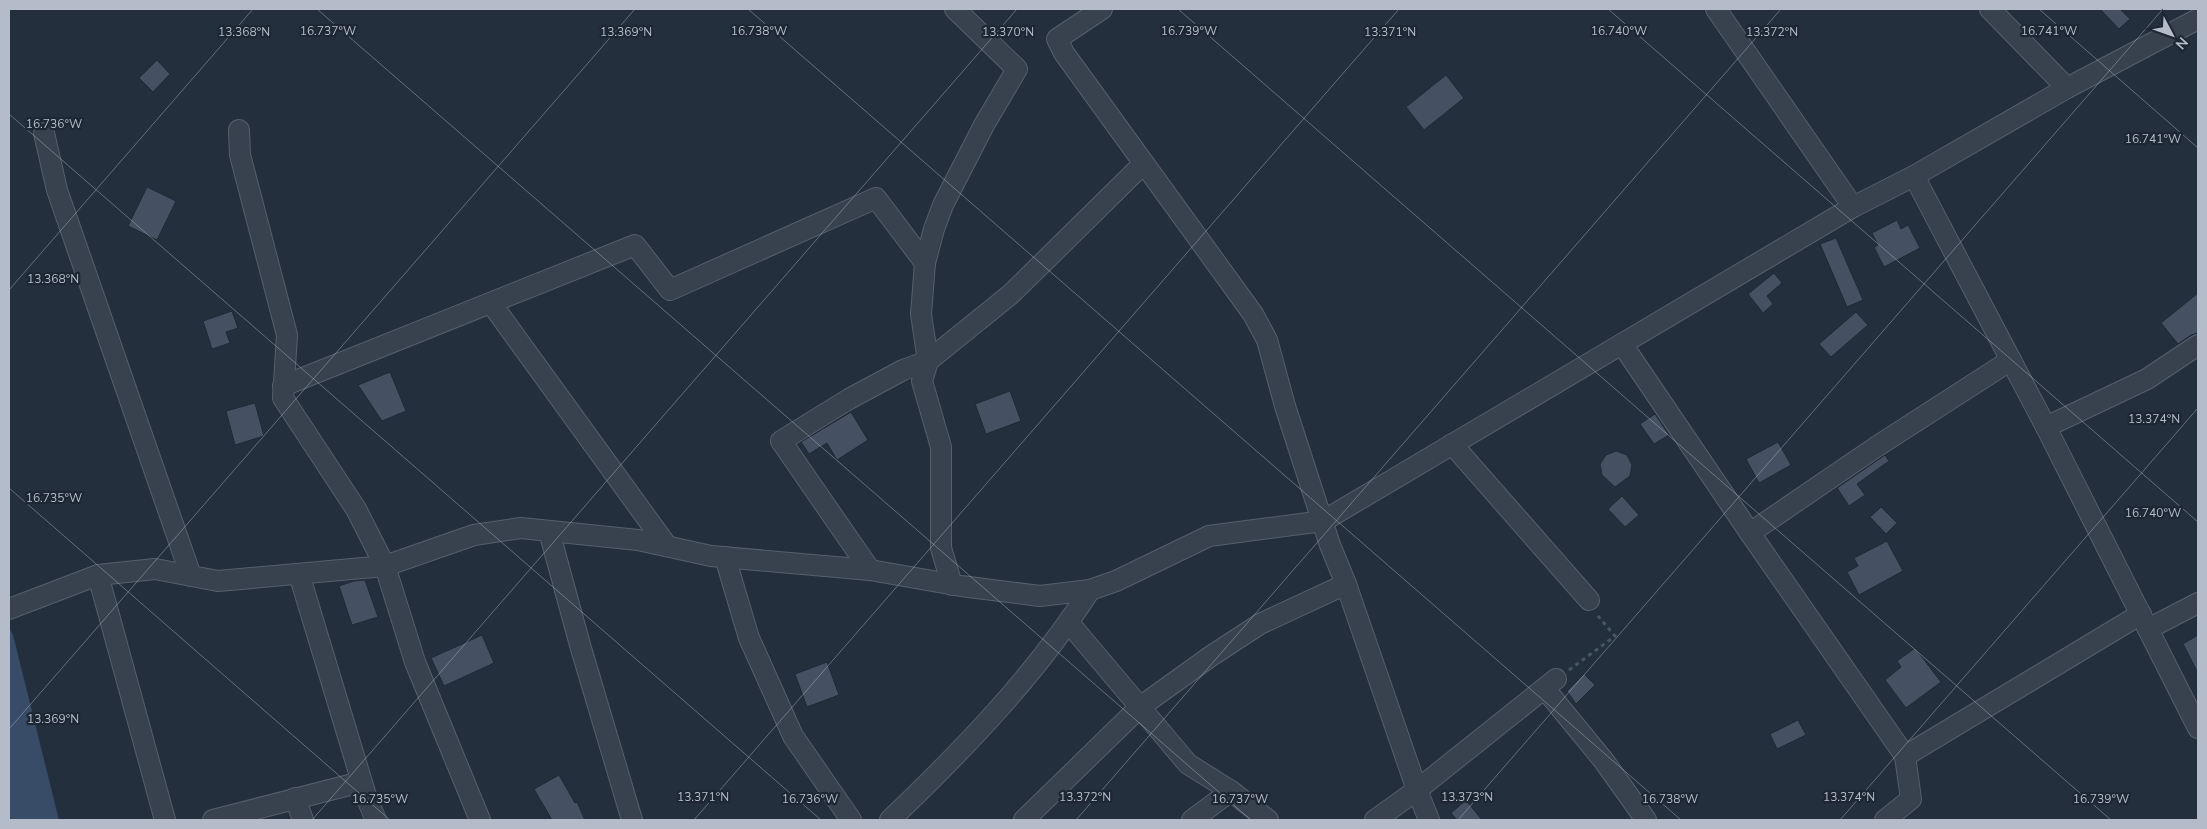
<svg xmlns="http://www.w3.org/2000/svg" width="2207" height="829" font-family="'Nunito Sans',sans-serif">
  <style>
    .water { fill: #394c67 }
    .building { fill: #455162; stroke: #1f2835 }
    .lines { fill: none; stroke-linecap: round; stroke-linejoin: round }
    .minor-casing { stroke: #565f6c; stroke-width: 22 }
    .path { stroke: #44595c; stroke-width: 3; stroke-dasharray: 4 4; stroke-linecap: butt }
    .minor { stroke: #38414e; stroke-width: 20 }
    .ticks { fill: none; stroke: #b4bcc9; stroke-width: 1; stroke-opacity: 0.45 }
    .ticks-label { font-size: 12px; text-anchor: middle; fill: #b4bcc9; stroke: #1d2633; stroke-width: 4.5; stroke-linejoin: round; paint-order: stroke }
  </style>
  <rect width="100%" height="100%" fill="#242f3e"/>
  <polygon class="water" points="9,628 13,635 59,820 9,820"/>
  <g class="building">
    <polygon points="2100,9 2120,9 2130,19 2119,29"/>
    <polygon points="157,60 170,74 153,92 139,78"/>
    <polygon points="1446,75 1464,98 1424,130 1406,107"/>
    <polygon points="147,187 176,201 157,240 128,226"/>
    <polygon points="1897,220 1901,229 1908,225 1920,248 1884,267 1874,247 1878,245 1872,233"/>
    <polygon points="1836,238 1863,300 1847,307 1820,244"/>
    <polygon points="1774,273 1782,283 1767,296 1773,304 1763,313 1748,294"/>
    <polygon points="2198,293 2198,333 2191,335 2178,344 2161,323"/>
    <polygon points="232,311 238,328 226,332 230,343 212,349 203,321"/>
    <polygon points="1856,312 1868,325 1831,357 1819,344"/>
    <polygon points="390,372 406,411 382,421 358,385"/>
    <polygon points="1010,391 1021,421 986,434 975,404"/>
    <polygon points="255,403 264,436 235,445 226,411"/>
    <polygon points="851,412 868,440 837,460 827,443 809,454 801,442"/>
    <polygon points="1655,414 1669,435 1654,444 1640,424"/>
    <polygon points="1778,442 1791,465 1759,483 1746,459"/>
    <polygon points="1616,451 1627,455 1632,465 1630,476 1615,487 1602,475 1600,464 1606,455"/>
    <polygon points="1885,455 1889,461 1857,484 1865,495 1849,506 1837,488"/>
    <polygon points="1622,496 1639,515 1625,527 1608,509"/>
    <polygon points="1881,507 1897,523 1886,534 1870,517"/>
    <polygon points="1887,541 1903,571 1859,595 1847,572 1858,566 1854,558"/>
    <polygon points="365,580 378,617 352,625 339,586 354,581"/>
    <polygon points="482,635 494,663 444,686 431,658"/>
    <polygon points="2198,635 2198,673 2183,644"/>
    <polygon points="1915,648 1941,682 1906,708 1885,680 1901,667 1897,661"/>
    <polygon points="827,662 839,695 807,707 795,674"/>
    <polygon points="1584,674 1595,685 1576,704 1567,691"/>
    <polygon points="1798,720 1806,735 1777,749 1770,734"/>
    <polygon points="559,775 575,803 577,802 585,820 552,820 534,789"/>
    <polygon points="1466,800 1482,820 1457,820 1451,813"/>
  </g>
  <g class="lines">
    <defs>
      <g id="minor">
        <polyline points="1102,9 1057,39 1064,53 1253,314 1267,340 1285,406 1330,545 1346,584 1417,790 1429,820"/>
        <polyline points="1716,9 1853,207"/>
        <polyline points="1990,9 2067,88"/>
        <polyline points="239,130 240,155 287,335 283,398 356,509 385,566 415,662 480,820"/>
        <polyline points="44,133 57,190 191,576"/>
        <polyline points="1914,176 2046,427 2198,728"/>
        <polyline points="491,303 667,546"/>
        <polyline points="1622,344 1750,533 1905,756"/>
        <polyline points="283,386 635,245 670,290 876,198 925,263"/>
        <polyline points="2046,427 2147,379 2198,345"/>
        <polyline points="1452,444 1589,600"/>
        <polyline points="549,531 580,645 632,820"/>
        <polyline points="1750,533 1876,447 2011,360"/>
        <polyline points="725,557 749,638 793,736 851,820"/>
        <polyline points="870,570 781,441 849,399 903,370 928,361 1011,294 1143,164"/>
        <polyline points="299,574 367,799 376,820"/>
        <polyline points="98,575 165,820"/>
        <polyline points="952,585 941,548 941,447 922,381 928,361 921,314 925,263 934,229 943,205 984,125 1017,69 955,9"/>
        <polyline points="9,609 98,575 155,569 218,581 385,566 474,535 521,528 638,540 711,556 870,570 961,586 1040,596 1090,590 1116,581 1209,536 1323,521 1853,207 1914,176 2067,88 2198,19"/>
        <polyline points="1069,623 1188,764 1231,791 1268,820"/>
        <polyline points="2148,629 2198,603"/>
        <polyline points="1545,689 1604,761 1646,820"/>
        <polyline points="295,798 303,820"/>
        <polyline points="213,820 361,782"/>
        <path d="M 890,820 C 963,750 1035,676 1090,590"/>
        <polyline points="1024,820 1140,707 1211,656 1260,624 1346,584"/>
        <polyline points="1192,820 1231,791"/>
        <polyline points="1375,820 1417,790 1556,679"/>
        <polyline points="1885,820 1911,799 1905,756 2141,614"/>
      </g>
    </defs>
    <use href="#minor" class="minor-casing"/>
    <polyline class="path" points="1569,670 1615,636 1598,616"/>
    <use href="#minor" class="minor"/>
  </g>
  <path class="ticks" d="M 317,9 L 1251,820M 748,9 L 1681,820M 1178,9 L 2111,820M 1608,9 L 2198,522M 2039,9 L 2198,148M 9,114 L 821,820M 9,290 L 253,9M 9,488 L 390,820M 9,729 L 635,9M 312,820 L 1017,9M 694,820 L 1399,9M 1076,820 L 1781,9M 1458,820 L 2163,9M 1840,820 L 2198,408"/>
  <g class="ticks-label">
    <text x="328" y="35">16.737°W</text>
    <text x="759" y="35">16.738°W</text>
    <text x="1189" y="35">16.739°W</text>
    <text x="1619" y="35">16.740°W</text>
    <text x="2049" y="35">16.741°W</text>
    <text x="244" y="36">13.368°N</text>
    <text x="626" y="36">13.369°N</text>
    <text x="1008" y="36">13.370°N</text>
    <text x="1390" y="36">13.371°N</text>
    <text x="1772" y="36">13.372°N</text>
    <text x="54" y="128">16.736°W</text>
    <text x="2153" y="143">16.741°W</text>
    <text x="53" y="283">13.368°N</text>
    <text x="2154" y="423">13.374°N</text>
    <text x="54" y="502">16.735°W</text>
    <text x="2153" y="517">16.740°W</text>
    <text x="53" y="723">13.369°N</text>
    <text x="703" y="801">13.371°N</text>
    <text x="1085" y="801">13.372°N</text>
    <text x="1467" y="801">13.373°N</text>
    <text x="1849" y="801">13.374°N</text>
    <text x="380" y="803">16.735°W</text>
    <text x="810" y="803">16.736°W</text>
    <text x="1240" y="803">16.737°W</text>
    <text x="1670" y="803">16.738°W</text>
    <text x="2101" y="803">16.739°W</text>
  </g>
  <rect width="2207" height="829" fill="none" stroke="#b4bcc9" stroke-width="20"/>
  <g transform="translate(2172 35) rotate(131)" stroke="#1d2633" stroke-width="4" paint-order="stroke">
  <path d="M0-4L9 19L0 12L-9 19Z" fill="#b4bcc9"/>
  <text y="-8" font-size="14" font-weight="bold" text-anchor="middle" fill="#b4bcc9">N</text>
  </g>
</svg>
